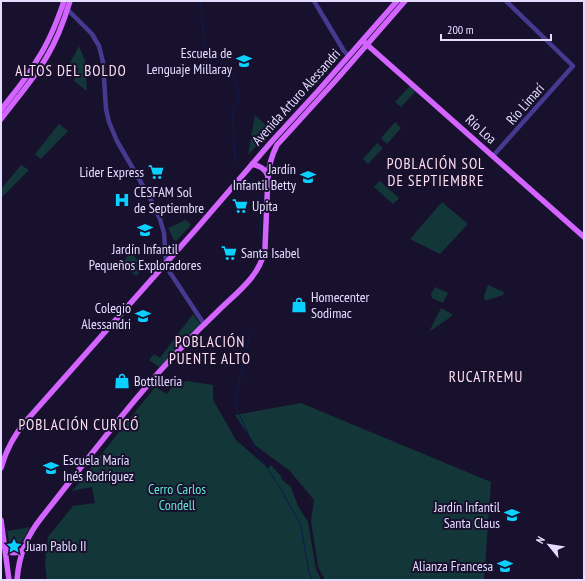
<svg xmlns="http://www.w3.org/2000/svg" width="585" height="581" font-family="'PT Sans Narrow',sans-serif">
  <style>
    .green { fill: #133638 }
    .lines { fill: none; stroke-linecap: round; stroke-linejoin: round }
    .stream { stroke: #091c4f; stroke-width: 1 }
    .minor { stroke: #453a8f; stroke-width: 4.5 }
    .major { stroke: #d464ff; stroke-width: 5.5 }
    .labels { text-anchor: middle; stroke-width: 4; stroke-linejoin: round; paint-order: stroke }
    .poi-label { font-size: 14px; fill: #e4ddff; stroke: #18112e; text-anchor: start }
    .street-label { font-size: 14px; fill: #e4ddff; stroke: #18112e }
    .park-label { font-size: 14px; fill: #62e7d2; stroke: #18112e }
    .neighbourhood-label { font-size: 15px; letter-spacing: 1px; fill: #ffdff1; stroke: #18112e }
  </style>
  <rect width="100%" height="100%" fill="#18112e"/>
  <g class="green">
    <polygon points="79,46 85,61 87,91 74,81 79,69 72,64 64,77 63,76"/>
    <polygon points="410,86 416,91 401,107 395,102"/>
    <polygon points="255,115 271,130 248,155"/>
    <polygon points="395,122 401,128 387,144 381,138"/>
    <polygon points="59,124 68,131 41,159 35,154"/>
    <polygon points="377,143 383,148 368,164 363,159"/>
    <polygon points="21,165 29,170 1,198 1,189"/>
    <polygon points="380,181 399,198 393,204 374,187"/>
    <polygon points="442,202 468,224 440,254 410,239"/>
    <polygon points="186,220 191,225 176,241 174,240 168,228"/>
    <polygon points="130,253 145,266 136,276 122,263"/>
    <polygon points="488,285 504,292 503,295 485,301 484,296"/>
    <polygon points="435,287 448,293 443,303 432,298 431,294"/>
    <polygon points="441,308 452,314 452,316 429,332"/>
    <polygon points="193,314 201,325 159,367 149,360 154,354 160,358"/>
    <polygon points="187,381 213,385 213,400 236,440 268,468 271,465 281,476 282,480 291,487 298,506 308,522 316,569 321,580 47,580 45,562 48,537 73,506 95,503 92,487 72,491 155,387 167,394 173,386"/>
    <polygon points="301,403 491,482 484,580 325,580 318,567 311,521 314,500 289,470 256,446 235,415"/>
    <path d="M 30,527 C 25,535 22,545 14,551 L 10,549 L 7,529 L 9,531 Z"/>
  </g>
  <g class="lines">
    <g class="stream">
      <polyline points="200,1 205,49 208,55 225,64 230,69 239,96 238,102 233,110 233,120 235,160 241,168"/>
      <polyline points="249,176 260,188 261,191"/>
      <polyline points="260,208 261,196"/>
      <polyline points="260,240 260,213"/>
      <polyline points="251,331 236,395 237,409 256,451 279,486 297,518 301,527 309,572 312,580"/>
    </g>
    <g class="minor">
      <polyline points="314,1 344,51 349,56"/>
      <polyline points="65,7 92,34 99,46 103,62 106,109 109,122 117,141 150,198 160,219 164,233 166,262 169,271 204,324"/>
      <polyline points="493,156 573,66 506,1"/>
    </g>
    <g class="major">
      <polyline points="364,42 584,237"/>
      <path d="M 1,110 C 13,94 27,78 37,60 C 49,42 57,22 64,1"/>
      <path d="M 1,119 C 16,99 34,79 46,58 C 57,40 64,21 70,1"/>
      <path d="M 252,164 C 259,166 265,168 268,176"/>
      <path d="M 1,468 C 6,450 14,435 26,421 L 198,227 L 273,140 L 318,91 L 397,1"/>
      <polyline points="1,520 9,580"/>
      <path d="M 5,548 C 10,554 16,554 23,550"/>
      <path d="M 17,580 C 19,555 26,537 42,517 C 98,446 151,374 217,312 C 236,293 261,276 265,248 L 268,176 C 269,165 272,155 277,145 L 337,79 L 405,1"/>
    </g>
  </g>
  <defs>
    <symbol id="school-bare" viewBox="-9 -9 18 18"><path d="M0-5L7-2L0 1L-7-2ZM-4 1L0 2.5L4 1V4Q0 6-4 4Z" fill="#09d0ff" stroke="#18112e" stroke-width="2.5" paint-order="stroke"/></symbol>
    <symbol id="supermarket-bare" viewBox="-9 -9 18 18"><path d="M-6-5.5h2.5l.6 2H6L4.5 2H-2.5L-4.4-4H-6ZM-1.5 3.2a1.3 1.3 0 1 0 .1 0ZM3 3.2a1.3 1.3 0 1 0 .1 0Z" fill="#09d0ff" stroke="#18112e" stroke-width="2.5" paint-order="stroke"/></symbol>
    <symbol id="hospital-bare" viewBox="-9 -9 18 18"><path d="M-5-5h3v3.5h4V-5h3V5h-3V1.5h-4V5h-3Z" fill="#09d0ff" stroke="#18112e" stroke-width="2.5" paint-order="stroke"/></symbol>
    <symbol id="shop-bare" viewBox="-9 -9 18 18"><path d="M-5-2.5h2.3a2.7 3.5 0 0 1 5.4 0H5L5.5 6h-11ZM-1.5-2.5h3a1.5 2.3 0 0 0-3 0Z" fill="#09d0ff" stroke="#18112e" stroke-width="2.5" paint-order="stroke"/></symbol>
    <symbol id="sight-bare" viewBox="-9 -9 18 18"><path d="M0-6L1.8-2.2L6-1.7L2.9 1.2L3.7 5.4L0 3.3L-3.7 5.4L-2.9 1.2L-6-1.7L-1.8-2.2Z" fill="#09d0ff" stroke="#18112e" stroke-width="2.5" paint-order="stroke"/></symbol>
  </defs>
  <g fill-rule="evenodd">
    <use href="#school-bare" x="233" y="50" width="22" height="22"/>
    <use href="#supermarket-bare" x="145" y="161" width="22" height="22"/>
    <use href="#school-bare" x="297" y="166" width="22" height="22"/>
    <use href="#hospital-bare" x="111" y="189" width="22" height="22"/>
    <use href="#supermarket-bare" x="229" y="195" width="22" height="22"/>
    <use href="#school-bare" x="134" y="219" width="22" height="22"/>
    <use href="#supermarket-bare" x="218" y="242" width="22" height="22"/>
    <use href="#shop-bare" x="288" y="294" width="22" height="22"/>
    <use href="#school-bare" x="132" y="305" width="22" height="22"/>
    <use href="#shop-bare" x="111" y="370" width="22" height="22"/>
    <use href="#school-bare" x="40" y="457" width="22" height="22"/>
    <use href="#school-bare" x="501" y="504" width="22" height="22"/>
    <use href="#sight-bare" x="3" y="535" width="22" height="22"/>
    <use href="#school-bare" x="494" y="555" width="22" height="22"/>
  </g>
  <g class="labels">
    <g class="poi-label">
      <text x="232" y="58" text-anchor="end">Escuela de<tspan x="232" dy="16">Lenguaje Millaray</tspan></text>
      <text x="296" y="174" text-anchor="end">Jardín<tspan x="296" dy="16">Infantil Betty</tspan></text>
      <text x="144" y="177" text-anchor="end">Lider Express</text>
      <text x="134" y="197">CESFAM Sol<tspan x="134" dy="16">de Septiembre</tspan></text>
      <text x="252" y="211">Upita</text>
      <text x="145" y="254" text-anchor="middle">Jardín Infantil<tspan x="145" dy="16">Pequeños Exploradores</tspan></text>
      <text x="241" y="258">Santa Isabel</text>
      <text x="311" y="302">Homecenter<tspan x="311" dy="16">Sodimac</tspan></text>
      <text x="131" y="313" text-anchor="end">Colegio<tspan x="131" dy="16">Alessandri</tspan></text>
      <text x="134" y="386">Bottilleria</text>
      <text x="63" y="465">Escuela María<tspan x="63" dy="16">Inés Rodríguez</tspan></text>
      <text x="500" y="512" text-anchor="end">Jardín Infantil<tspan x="500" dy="16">Santa Claus</tspan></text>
      <text x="26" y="551">Juan Pablo II</text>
      <text x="493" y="571" text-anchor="end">Alianza Francesa</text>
    </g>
    <g class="street-label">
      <text transform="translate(296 97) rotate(-48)" y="5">Avenida Arturo Alessandri</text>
      <text transform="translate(525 104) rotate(-49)" y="5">Río Limarí</text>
      <text transform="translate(481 129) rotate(42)" y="5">Río Loa</text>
    </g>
    <g class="park-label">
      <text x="177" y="494">Cerro Carlos<tspan x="177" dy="16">Condell</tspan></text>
    </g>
    <g class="neighbourhood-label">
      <text x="71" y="76">ALTOS DEL BOLDO</text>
      <text x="436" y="169">POBLACIÓN SOL<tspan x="436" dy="17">DE SEPTIEMBRE</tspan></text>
      <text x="210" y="347">POBLACIÓN<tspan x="210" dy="17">PUENTE ALTO</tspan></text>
      <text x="486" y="382">RUCATREMU</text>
      <text x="79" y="430">POBLACIÓN CURICÓ</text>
    </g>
  </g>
  <rect width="585" height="581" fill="none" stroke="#e4ddff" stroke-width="4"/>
  <g transform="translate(549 545) rotate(300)" stroke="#18112e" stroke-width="3" paint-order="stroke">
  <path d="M0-3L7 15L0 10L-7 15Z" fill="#e4ddff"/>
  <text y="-6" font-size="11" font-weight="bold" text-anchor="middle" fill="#e4ddff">N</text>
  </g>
  <path d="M441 34v6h110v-6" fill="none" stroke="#e4ddff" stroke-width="2"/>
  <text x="447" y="34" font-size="12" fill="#e4ddff" stroke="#18112e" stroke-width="3" paint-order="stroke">200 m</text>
</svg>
